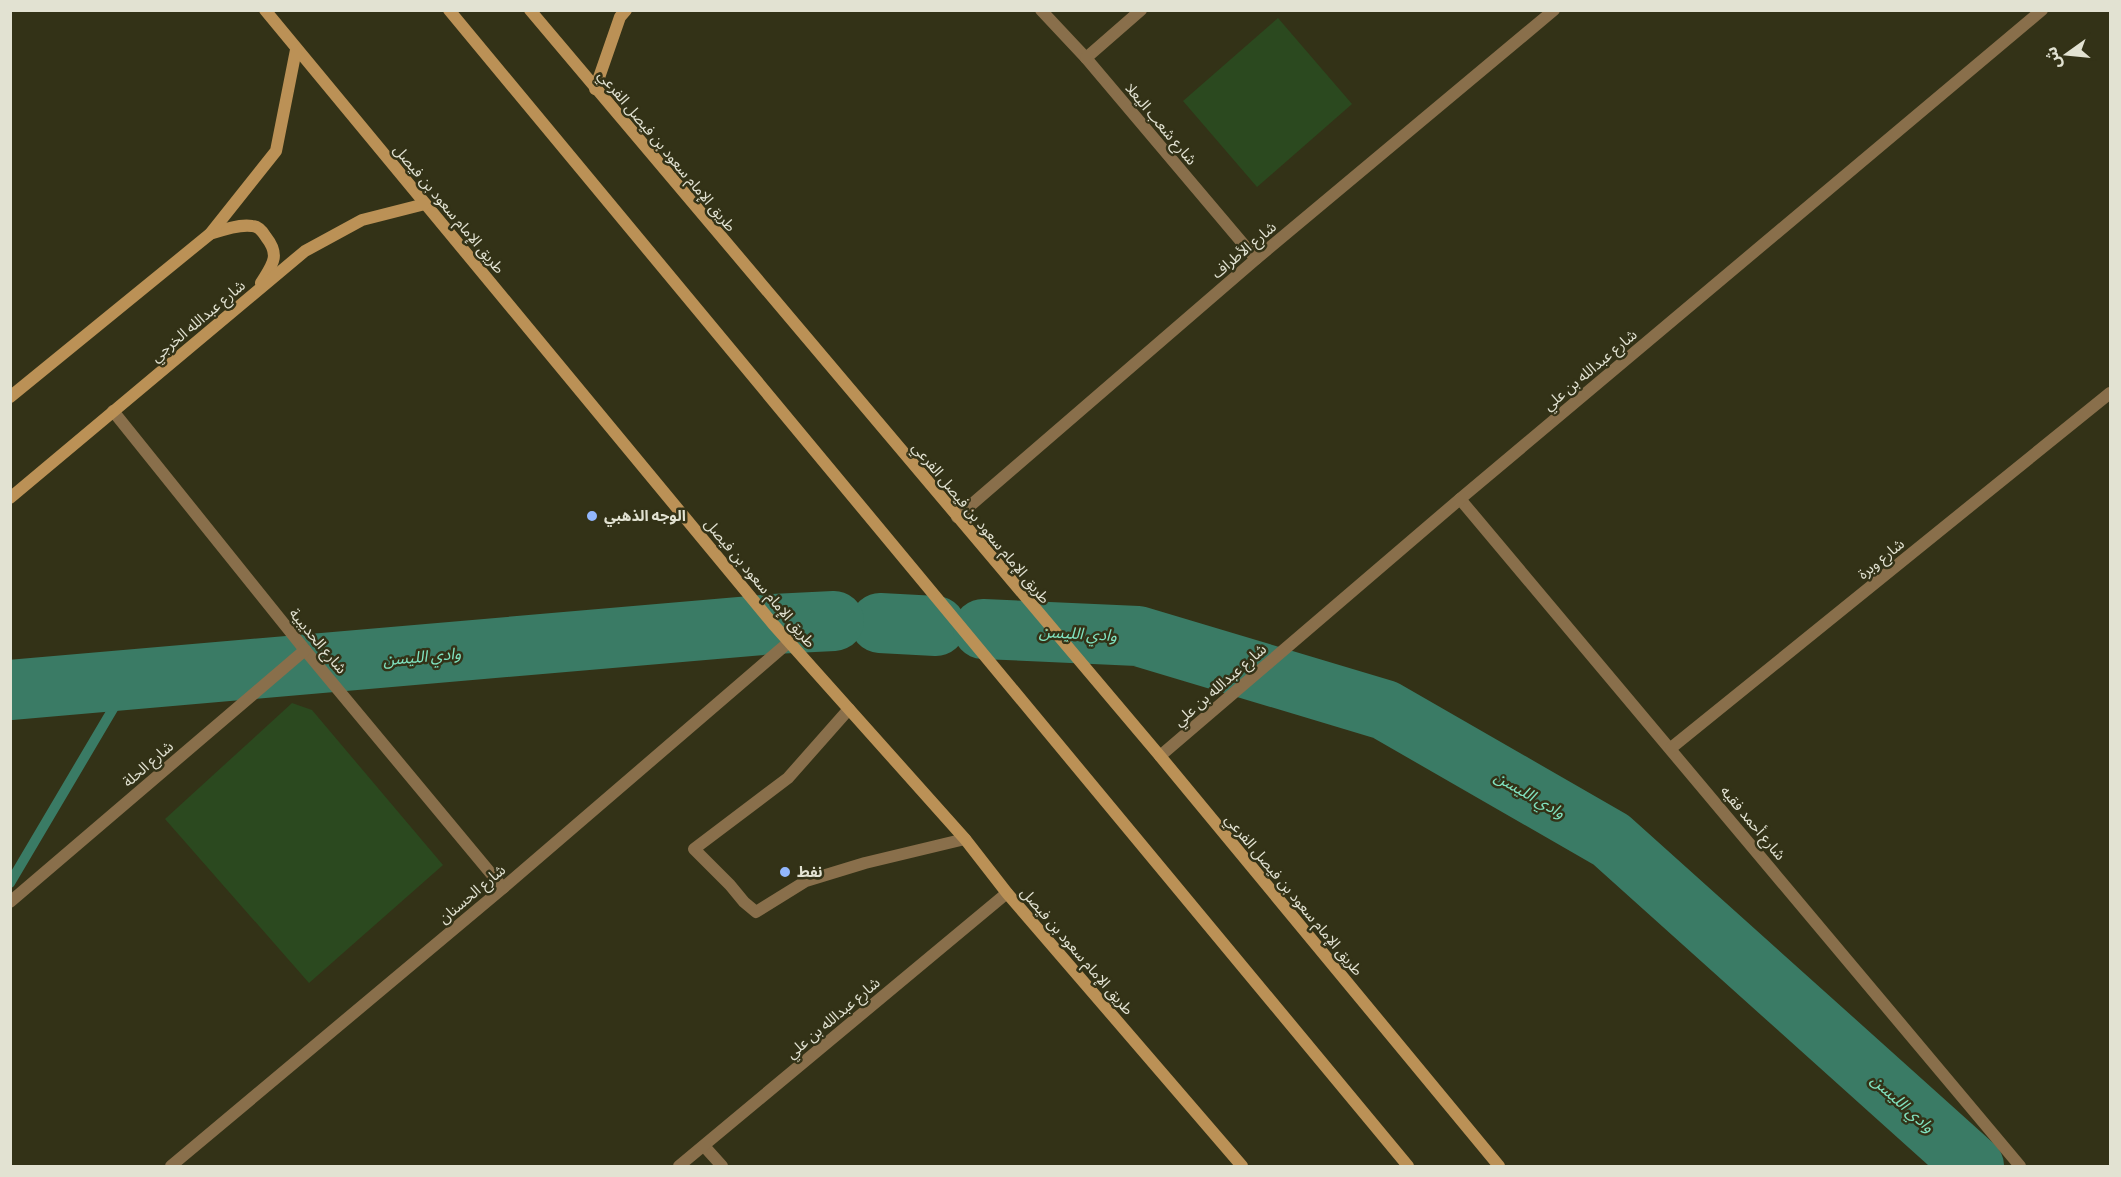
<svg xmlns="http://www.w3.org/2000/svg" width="2121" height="1177" font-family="'PT Sans Narrow','Noto Sans Arabic',sans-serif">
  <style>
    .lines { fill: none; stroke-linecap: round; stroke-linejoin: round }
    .stream { stroke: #3a7b65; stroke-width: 10 }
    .river { stroke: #3a7b65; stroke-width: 60 }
    .building { fill: #2b491f }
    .lane { stroke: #896f4b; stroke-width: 12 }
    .street { stroke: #896f4b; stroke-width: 12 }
    .secondary { stroke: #bb9156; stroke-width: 12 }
    .poi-dot { fill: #92b7fd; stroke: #333217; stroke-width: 2 }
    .labels { text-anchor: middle; stroke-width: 5; stroke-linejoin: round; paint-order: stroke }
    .street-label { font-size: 15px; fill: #e2e2d2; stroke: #333217 }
    .poi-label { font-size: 15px; font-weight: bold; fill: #e2e2d2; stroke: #333217; text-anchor: start }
    .water-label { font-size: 16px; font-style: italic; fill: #81e3c0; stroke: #333217 }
  </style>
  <rect width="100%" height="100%" fill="#333217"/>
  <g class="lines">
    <polyline class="stream" points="10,883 130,680"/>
    <g class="river">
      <polyline points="880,623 936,626"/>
      <polyline points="983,629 1138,636 1385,710 1611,840 1974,1166"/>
      <polyline points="10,690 773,624 834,621"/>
    </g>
  </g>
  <g class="building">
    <polygon points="1278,18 1352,104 1257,187 1183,101"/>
    <polygon points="292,703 312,710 443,865 309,983 165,819"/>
  </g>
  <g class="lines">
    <polyline class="lane" points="849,709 788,778 694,849 730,885 744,902 756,912 806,881 865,863 965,839"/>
    <g class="street">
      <polyline points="1041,10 1086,58 1256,259"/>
      <polyline points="1086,58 1141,10"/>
      <polyline points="113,411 305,650 503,888"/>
      <polyline points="1460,499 2020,1166"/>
      <polyline points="957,517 1256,259 1554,10"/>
      <polyline points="1671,748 2110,393"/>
      <polyline points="1160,756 1460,499 2042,10"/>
      <polyline points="10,902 305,650"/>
      <polyline points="704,1146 722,1166"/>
      <polyline points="171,1166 503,888 789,642"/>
      <polyline points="679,1166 1007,893"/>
    </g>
    <g class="secondary">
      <polyline points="265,10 773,624 965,839 1007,893 1242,1166"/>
      <polyline points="449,10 1408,1166"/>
      <polyline points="530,10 1160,756 1499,1166"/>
      <polyline points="595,89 620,17 626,10"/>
      <path d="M 210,234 C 222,230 239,224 252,226 C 258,226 263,232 266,237 C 281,256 272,265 261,283"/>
      <polyline points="10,397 210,234 276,151 296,50"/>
      <polyline points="10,498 305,251 362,220 425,204"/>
    </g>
  </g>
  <g class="poi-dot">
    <circle cx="592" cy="516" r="6"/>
    <circle cx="785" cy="872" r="6"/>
  </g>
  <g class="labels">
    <g class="street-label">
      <text transform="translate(1161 124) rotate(50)" y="5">شارع شعب اليعلا</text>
      <text transform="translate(667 151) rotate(50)" y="5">طريق الإمام سعود بن فيصل الفرعي</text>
      <text transform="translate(449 209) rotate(50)" y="5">طريق الإمام سعود بن فيصل</text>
      <text transform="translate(1244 250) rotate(-40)" y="5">شارع الأطراف</text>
      <text transform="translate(198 321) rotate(-40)" y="5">شارع عبدالله الخرجي</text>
      <text transform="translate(1590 370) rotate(-40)" y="5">شارع عبدالله بن علي</text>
      <text transform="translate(981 523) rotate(50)" y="5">طريق الإمام سعود بن فيصل الفرعي</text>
      <text transform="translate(1881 559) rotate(-39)" y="5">شارع وبرة</text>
      <text transform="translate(760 583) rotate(50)" y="5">طريق الإمام سعود بن فيصل</text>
      <text transform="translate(318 641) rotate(50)" y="5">شارع الحديبية</text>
      <text transform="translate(1220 685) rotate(-41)" y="5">شارع عبدالله بن علي</text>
      <text transform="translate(148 764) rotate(-41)" y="5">شارع الحلة</text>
      <text transform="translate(1753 823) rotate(50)" y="5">شارع أحمد فقيه</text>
      <text transform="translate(472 894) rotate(-40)" y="5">شارع الحسنان</text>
      <text transform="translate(1294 895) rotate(50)" y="5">طريق الإمام سعود بن فيصل الفرعي</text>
      <text transform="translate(1077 951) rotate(49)" y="5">طريق الإمام سعود بن فيصل</text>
      <text transform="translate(833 1018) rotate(-40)" y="5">شارع عبدالله بن علي</text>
    </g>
    <g class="poi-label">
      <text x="604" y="521">الوجه الذهبي</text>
      <text x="797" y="877">نفط</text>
    </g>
    <g class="water-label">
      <text transform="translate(1078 633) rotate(3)" y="6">وادي الليسن</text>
      <text transform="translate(422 656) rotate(-5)" y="6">وادي الليسن</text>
      <text transform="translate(1530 794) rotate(30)" y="6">وادي الليسن</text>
      <text transform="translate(1903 1103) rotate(42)" y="6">وادي الليسن</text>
    </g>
  </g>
  <rect width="2121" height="1177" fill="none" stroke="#e2e2d2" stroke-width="24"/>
  <g transform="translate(2067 54) rotate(255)" stroke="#333217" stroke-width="4.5" paint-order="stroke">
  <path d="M0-4.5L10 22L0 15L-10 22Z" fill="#e2e2d2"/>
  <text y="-9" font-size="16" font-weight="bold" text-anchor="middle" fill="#e2e2d2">ش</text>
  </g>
</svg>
